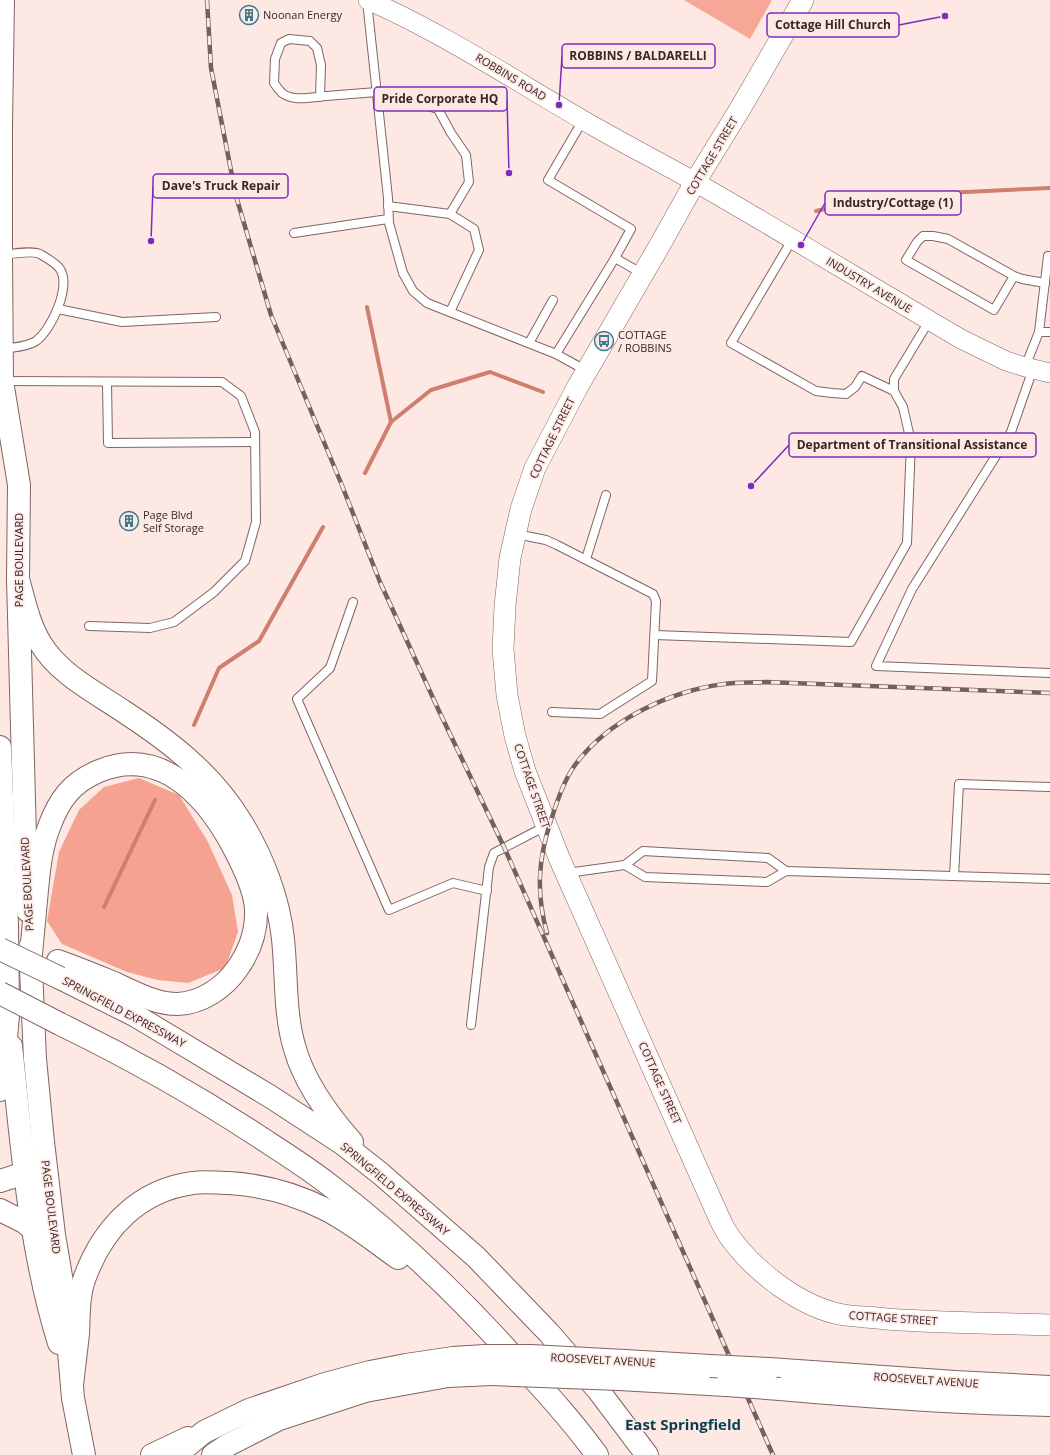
<svg xmlns="http://www.w3.org/2000/svg" width="1050" height="1455" font-family="'Open Sans',sans-serif">
  <style>
    .green { fill: #f7a796 }
    .forest { fill: #f5a291 }
    .lines { fill: none; stroke-linecap: round; stroke-linejoin: round }
    .stream { stroke: #cf7f6f; stroke-width: 4 }
    .service-casing { stroke: #82655f; stroke-width: 10 }
    .tertiary-casing { stroke: #82655f; stroke-width: 20 }
    .secondary-casing { stroke: #82655f; stroke-width: 22 }
    .primary-casing { stroke: #82655f; stroke-width: 24 }
    .trunk-casing { stroke: #82655f; stroke-width: 24 }
    .motorway-casing { stroke: #82655f; stroke-width: 24 }
    .service { stroke: #fff; stroke-width: 8 }
    .tertiary { stroke: #fff; stroke-width: 19 }
    .secondary { stroke: #fff; stroke-width: 21 }
    .primary { stroke: #fff; stroke-width: 22 }
    .trunk { stroke: #fff; stroke-width: 22 }
    .motorway { stroke: #fff; stroke-width: 22 }
    .rail-casing { stroke: #71625f; stroke-width: 4.5 }
    .rail { stroke: #fde8e4; stroke-width: 3; stroke-dasharray: 9; stroke-linecap: butt }
    .primary-bridge-casing { stroke: #82655f; stroke-width: 24; stroke-linecap: butt }
    .motorway-bridge-casing { stroke: #82655f; stroke-width: 24; stroke-linecap: butt }
    .primary-bridge { stroke: #fff; stroke-width: 22 }
    .motorway-bridge { stroke: #fff; stroke-width: 22 }
    .labels { text-anchor: middle; stroke-width: 3.5; stroke-linejoin: round; paint-order: stroke }
    .poi-label { font-size: 11px; fill: #352826; stroke: #fde8e4; text-anchor: start }
    .street-label { font-size: 11px; fill: #352826; stroke: #fde8e4 }
    .district-label { font-size: 15px; font-weight: bold; fill: #083f4f; stroke: #fde8e4 }
    .leader { fill: none; stroke: #7b2cbf; stroke-width: 1.5 }
    .callout-dot { fill: #7b2cbf; stroke: #fde8e4; stroke-width: 1.5 }
    .callout { fill: #fde8e4; stroke: #7b2cbf; stroke-width: 1.5 }
    .callout-label { font-size: 12px; text-anchor: middle; font-weight: bold; fill: #352826 }
  </style>
  <rect width="100%" height="100%" fill="#fde8e4"/>
  <polygon class="green" points="684,0 772,0 750,39"/>
  <polygon class="forest" points="139,778 179,795 208,842 232,895 238,932 225,968 188,983 158,980 127,972 62,944 47,921 59,852 79,810 104,787"/>
  <g class="lines">
    <g class="stream">
      <polyline points="816,211 881,196 1050,188"/>
      <polyline points="367,307 391,422"/>
      <polyline points="365,473 391,422 431,390 490,372 543,392"/>
      <polyline points="194,725 219,668 259,641 323,527"/>
      <polyline points="104,907 155,800"/>
    </g>
    <defs>
      <g id="service">
        <polyline points="367,1 388,198 389,223 403,273 413,291 427,303 556,354 587,371"/>
        <path d="M 320,97 L 321,65 L 317,48 L 310,41 L 289,39 L 281,43 L 275,59 L 274,83 C 276,86 279,90 282,93 C 293,102 312,97 326,96 L 377,92 L 438,109 L 451,133 L 466,155 L 469,182 L 450,214"/>
        <polyline points="583,120 548,180 631,229 615,258"/>
        <polyline points="388,206 450,214 474,229 479,250 450,312"/>
        <polyline points="294,233 388,219"/>
        <polyline points="792,240 731,343 816,391 832,393 846,394 855,387 862,376 894,391"/>
        <path d="M 3,255 C 12,254 31,250 40,254 C 45,257 56,263 60,269 C 71,287 52,329 36,341 C 27,347 14,347 3,349"/>
        <polyline points="1014,276 994,310 906,260 917,242 923,236 933,236 948,239 1014,276 1022,279 1045,283"/>
        <polyline points="58,309 122,322 216,317"/>
        <polyline points="1039,332 1050,332"/>
        <polyline points="529,343 553,300"/>
        <polyline points="556,354 615,258 643,274"/>
        <polyline points="1025,367 1039,332 1048,256 1050,256"/>
        <polyline points="1033,369 1011,432 912,589 876,666 1050,673"/>
        <polyline points="3,381 222,382 241,396 255,432 256,522 245,561 214,592 174,622 150,628 89,626"/>
        <polyline points="107,383 108,443 255,442"/>
        <polyline points="516,534 546,540 557,545 653,594 656,601 652,681 600,714 552,712"/>
        <polyline points="586,559 606,495"/>
        <polyline points="353,602 330,668 297,699 389,910 453,883 487,891"/>
        <polyline points="655,635 851,642 907,543 911,442 903,407 894,391 894,379 929,321"/>
        <polyline points="625,865 645,877 767,882 786,871 1050,879"/>
        <polyline points="567,873 625,865 643,851 768,858 786,871"/>
        <polyline points="954,876 959,784 1050,787"/>
        <polyline points="471,1025 489,867 494,853 546,826"/>
      </g>
      <path id="tertiary" d="M 368,0 C 447,35 520,84 595,127 C 628,146 662,163 695,182 C 784,233 872,287 961,339 L 1006,361 L 1025,367 L 1050,373"/>
      <path id="secondary" d="M 803,0 L 740,109 L 695,182 L 661,243 L 578,386 L 535,468 L 521,509 L 510,558 L 505,606 L 503,649 L 507,695 L 515,736 L 525,771 L 560,860 L 713,1204 C 718,1215 722,1226 729,1236 C 754,1271 801,1308 844,1315 C 858,1317 872,1317 886,1319 C 941,1323 996,1323 1050,1325"/>
      <g id="primary">
        <polyline points="1,255 1,124 3,0"/>
        <polyline points="2,381 19,485 18,579 25,837 28,911"/>
        <polyline points="0,747 7,925 8,1013"/>
        <polyline points="30,947 35,1059 43,1142 54,1235 64,1294 73,1398 84,1455"/>
        <path d="M 11,1046 C 22,1145 29,1247 59,1343"/>
        <polyline points="625,1361 710,1366"/>
        <polyline points="769,1369 955,1382 1050,1387"/>
        <polyline points="619,1379 726,1385"/>
        <path d="M 780,1389 C 870,1397 960,1403 1050,1405"/>
        <polyline points="152,1455 188,1438"/>
        <polyline points="176,1455 204,1432 249,1410 325,1384 370,1372 406,1365 453,1358 485,1356"/>
        <polyline points="213,1455 228,1445 279,1419 365,1391 448,1376 492,1374"/>
      </g>
      <polyline id="trunk" points="1,255 2,381"/>
      <g id="motorway">
        <polyline points="0,172 1,167"/>
        <path d="M 18,579 C 24,600 29,625 41,644 C 59,674 95,692 123,711 C 169,741 211,773 240,820 C 262,855 279,899 283,939 C 287,976 284,1013 295,1049 C 305,1084 328,1115 352,1142"/>
        <path d="M 31,954 C 33,933 35,912 37,890 C 39,869 41,848 49,827 C 59,800 71,783 99,771 C 165,744 212,803 238,856 C 246,872 255,891 256,909 C 257,932 250,951 237,969 C 224,988 201,1003 178,1004 C 155,1004 134,992 114,983 C 95,975 77,968 58,961"/>
        <polyline points="60,978 136,1016 271,1097 343,1144 381,1174 476,1257 549,1333 598,1390 647,1455"/>
        <path d="M 60,1024 C 128,1057 194,1094 258,1136 C 281,1151 305,1166 327,1183 C 394,1234 455,1292 511,1354 C 541,1387 571,1419 597,1455"/>
        <polyline points="0,1090 3,1073 8,1015"/>
        <polyline points="0,1181 25,1173 46,1169"/>
        <polyline points="0,1210 24,1222 34,1230"/>
        <path d="M 72,1385 C 74,1368 76,1351 78,1334 C 79,1315 78,1295 85,1277 C 103,1228 139,1190 193,1183 C 205,1181 217,1183 229,1183 C 263,1185 295,1194 325,1209 C 351,1222 374,1241 398,1258"/>
      </g>
    </defs>
    <use href="#service" class="service-casing"/>
    <use href="#tertiary" class="tertiary-casing"/>
    <use href="#secondary" class="secondary-casing"/>
    <use href="#primary" class="primary-casing"/>
    <use href="#trunk" class="trunk-casing"/>
    <use href="#motorway" class="motorway-casing"/>
    <use href="#service" class="service"/>
    <use href="#tertiary" class="tertiary"/>
    <use href="#secondary" class="secondary"/>
    <use href="#primary" class="primary"/>
    <use href="#trunk" class="trunk"/>
    <use href="#motorway" class="motorway"/>
    <defs>
      <g id="rail">
        <polyline points="207,0 211,68 236,196 271,315 341,483 380,582 439,711 504,847 773,1455"/>
        <path d="M 547,933 C 536,893 538,860 551,820 C 557,802 564,780 575,765 C 608,720 670,691 724,684 C 737,682 752,683 766,682 L 1050,693"/>
      </g>
    </defs>
    <use href="#rail" class="rail-casing"/>
    <use href="#rail" class="rail"/>
    <defs>
      <g id="primary-bridge">
        <polyline points="485,1356 531,1356 625,1361"/>
        <polyline points="710,1366 769,1369"/>
        <polyline points="492,1374 619,1379"/>
        <polyline points="726,1385 780,1389"/>
      </g>
      <g id="motorway-bridge">
        <polyline points="0,949 60,978"/>
        <polyline points="0,993 60,1024"/>
      </g>
    </defs>
    <use href="#primary-bridge" class="primary-bridge-casing"/>
    <use href="#motorway-bridge" class="motorway-bridge-casing"/>
    <use href="#primary-bridge" class="primary-bridge"/>
    <use href="#motorway-bridge" class="motorway-bridge"/>
  </g>
  <defs>
    <symbol id="building-ring" viewBox="-11 -11 22 22"><circle r="9.5" fill="#fde8e4" stroke="#3e7b91" stroke-width="1.5"/><path d="M-4-6H4V6H1V3H-1V6H-4ZM-2.5-4.3h1.7v1.8h-1.7ZM.8-4.3h1.7v1.8H.8ZM-2.5-1h1.7V.8h-1.7ZM.8-1h1.7V.8H.8Z" fill="#3e7b91"/></symbol>
    <symbol id="bus-ring" viewBox="-11 -11 22 22"><circle r="9.5" fill="#fde8e4" stroke="#3e7b91" stroke-width="1.5"/><path d="M-5-6H5V4H4V6H2V4H-2V6H-4V4H-5ZM-3.5-4V0h7V-4ZM-3.5 1.2v1.5H-2V1.2ZM2 1.2v1.5H3.5V1.2Z" fill="#3e7b91"/></symbol>
  </defs>
  <g fill-rule="evenodd">
    <use href="#building-ring" x="238" y="4" width="22" height="22"/>
    <use href="#bus-ring" x="593" y="330" width="22" height="22"/>
    <use href="#building-ring" x="118" y="510" width="22" height="22"/>
  </g>
  <g class="labels">
    <g class="poi-label">
      <text x="263" y="19">Noonan Energy</text>
      <text x="618" y="339">COTTAGE<tspan x="618" dy="13">/ ROBBINS</tspan></text>
      <text x="143" y="519">Page Blvd<tspan x="143" dy="13">Self Storage</tspan></text>
    </g>
    <g class="street-label">
      <text transform="translate(511 77) rotate(31)" y="4">ROBBINS ROAD</text>
      <text transform="translate(712 156) rotate(-59)" y="4">COTTAGE STREET</text>
      <text transform="translate(869 285) rotate(31)" y="4">INDUSTRY AVENUE</text>
      <text transform="translate(552 438) rotate(-64)" y="4">COTTAGE STREET</text>
      <text transform="translate(19 560) rotate(-90)" y="4">PAGE BOULEVARD</text>
      <text transform="translate(532 786) rotate(71)" y="4">COTTAGE STREET</text>
      <text transform="translate(27 884) rotate(-93)" y="4">PAGE BOULEVARD</text>
      <text transform="translate(124 1012) rotate(28)" y="4">SPRINGFIELD EXPRESSWAY</text>
      <text transform="translate(660 1083) rotate(66)" y="4">COTTAGE STREET</text>
      <text transform="translate(395 1189) rotate(40)" y="4">SPRINGFIELD EXPRESSWAY</text>
      <text transform="translate(51 1207) rotate(83)" y="4">PAGE BOULEVARD</text>
      <text transform="translate(893 1318) rotate(4)" y="4">COTTAGE STREET</text>
      <text transform="translate(603 1360) rotate(3)" y="4">ROOSEVELT AVENUE</text>
      <text transform="translate(926 1380) rotate(4)" y="4">ROOSEVELT AVENUE</text>
    </g>
    <g class="district-label">
      <text x="683" y="1430">East Springfield</text>
    </g>
  </g>
  <path class="leader" d="M945 16L899 25M559 105L562 56M509 173L507 99M151 241L153 186M801 245L825 203M751 486L789 445"/>
  <g class="callout-dot">
    <circle cx="945" cy="16" r="4"/>
    <circle cx="559" cy="105" r="4"/>
    <circle cx="509" cy="173" r="4"/>
    <circle cx="151" cy="241" r="4"/>
    <circle cx="801" cy="245" r="4"/>
    <circle cx="751" cy="486" r="4"/>
  </g>
  <g class="callout">
    <rect x="767" y="13" width="132" height="24" rx="4"/>
    <rect x="562" y="44" width="153" height="24" rx="4"/>
    <rect x="374" y="87" width="133" height="24" rx="4"/>
    <rect x="153" y="174" width="135" height="24" rx="4"/>
    <rect x="825" y="191" width="136" height="24" rx="4"/>
    <rect x="789" y="433" width="247" height="24" rx="4"/>
  </g>
  <g class="callout-label">
    <text x="833" y="29">Cottage Hill Church</text>
    <text x="638" y="60">ROBBINS / BALDARELLI</text>
    <text x="440" y="103">Pride Corporate HQ</text>
    <text x="221" y="190">Dave's Truck Repair</text>
    <text x="893" y="207">Industry/Cottage (1)</text>
    <text x="912" y="449">Department of Transitional Assistance</text>
  </g>
</svg>
